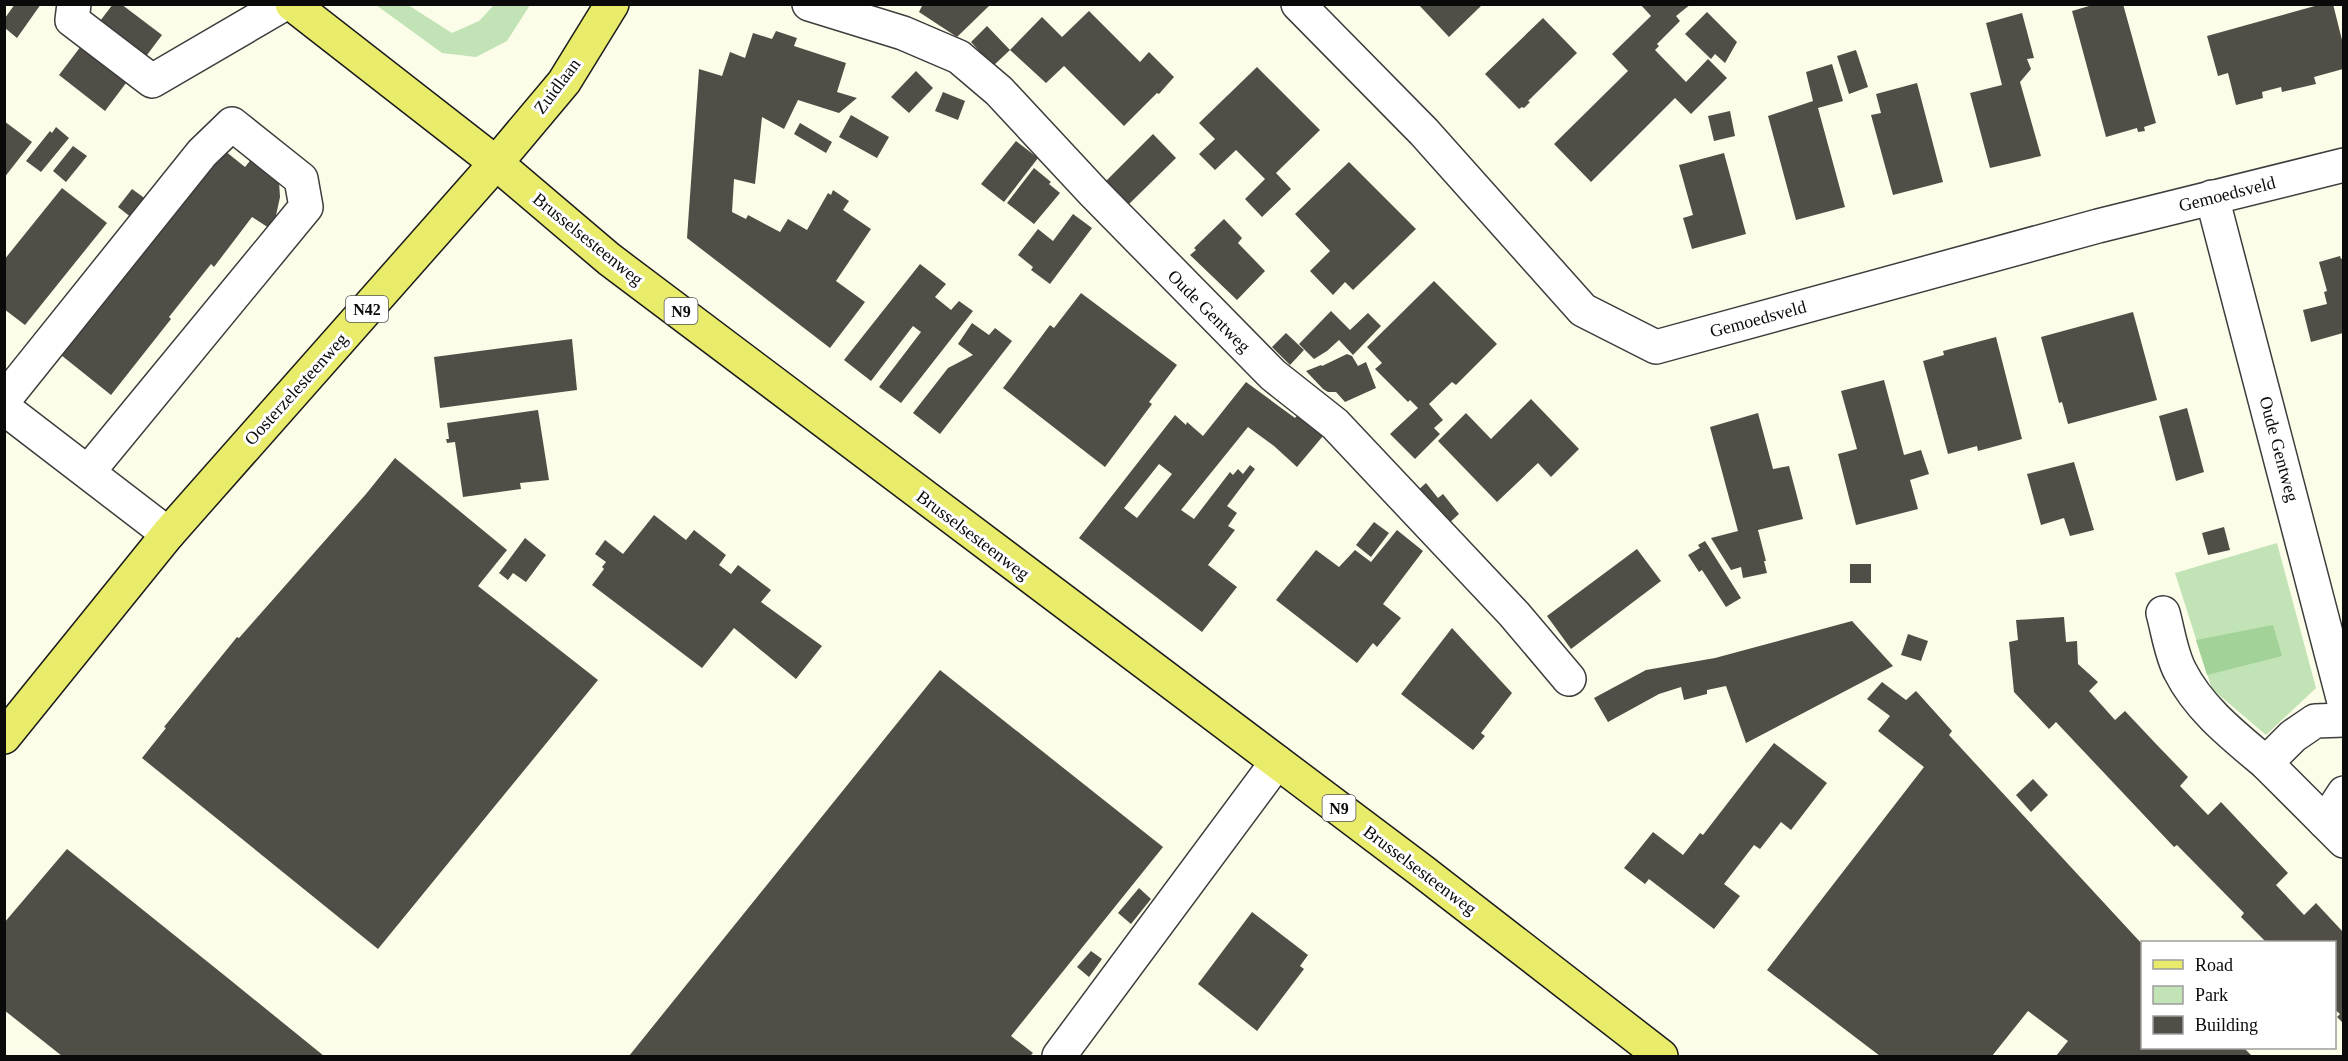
<svg xmlns="http://www.w3.org/2000/svg" width="2348" height="1061" font-family="Georgia,serif">
  <style>
    .green { fill: #c2e3b6 }
    .forest { fill: #a2d297 }
    .building { fill: #514e47; fill-rule: evenodd }
    .lines { fill: none; stroke-linecap: round; stroke-linejoin: round }
    .minor-casing { stroke: #3d3d3d; stroke-width: 36 }
    .major-casing { stroke: #1b1b1b; stroke-width: 36 }
    .minor { stroke: #fff; stroke-width: 33 }
    .major { stroke: #e9ec6a; stroke-width: 33 }
    .labels { text-anchor: middle; stroke-width: 6; stroke-linejoin: round; paint-order: stroke }
    .shield { fill: #fff; stroke: #545454; stroke-width: 1.5 }
    .shield-label { font-size: 16px; font-weight: bold; fill: #0a0a0a }
    .street-label { font-size: 18px; fill: #0a0a0a; stroke: #fff }
  </style>
  <rect width="100%" height="100%" fill="#fcfde8"/>
  <g class="green">
    <polygon points="376,5 408,5 452,33 479,21 494,5 530,5 507,41 476,57 442,53"/>
    <polygon points="2277,543 2316,688 2266,735 2212,689 2175,573"/>
  </g>
  <polygon class="forest" points="2273,625 2282,656 2207,675 2196,640"/>
  <g class="building">
    <polygon points="15,4 41,4 17,38 5,28 5,18"/>
    <polygon points="113,4 121,4 162,35 105,111 59,75"/>
    <polygon points="923,4 991,4 957,37 919,12"/>
    <polygon points="1418,4 1483,4 1449,37"/>
    <polygon points="1640,4 1691,4 1676,16 1680,21 1657,44 1659,46 1655,50 1686,82 1708,59 1727,78 1691,114 1675,98 1591,182 1554,144 1628,71 1612,54 1651,16"/>
    <polygon points="2096,4 2123,4 2156,123 2144,127 2145,131 2138,132 2137,128 2106,137 2072,11"/>
    <polygon points="2322,4 2333,4 2343,44 2343,69 2314,77 2316,84 2282,92 2281,87 2262,92 2263,98 2236,105 2228,73 2218,76 2207,36"/>
    <polygon points="1089,11 1140,62 1149,52 1174,77 1159,94 1157,93 1124,126 1064,66 1046,83 1010,50 1042,17 1062,37"/>
    <polygon points="1707,12 1737,42 1725,63 1715,54 1711,59 1685,34"/>
    <polygon points="2022,13 2034,58 2027,59 2031,69 2020,82 2041,156 1990,168 1970,93 2002,85 1986,23"/>
    <polygon points="1543,18 1577,53 1528,101 1530,102 1524,108 1522,107 1519,109 1485,74"/>
    <polygon points="987,26 1010,50 993,66 971,42"/>
    <polygon points="776,31 797,38 794,46 846,63 837,92 857,98 839,113 798,100 784,129 762,117 755,184 734,179 732,212 746,219 748,215 780,232 788,219 807,230 828,193 831,195 833,190 849,201 843,210 871,229 836,281 865,302 830,348 687,238 699,69 722,76 730,52 745,58 753,33 772,39"/>
    <polygon points="1856,50 1868,87 1849,94 1837,56"/>
    <polygon points="1832,64 1843,101 1818,108 1845,207 1796,220 1768,116 1813,101 1806,72"/>
    <polygon points="1257,67 1320,130 1276,173 1291,189 1262,217 1245,199 1265,179 1236,150 1215,170 1199,154 1215,139 1199,123"/>
    <polygon points="916,71 933,88 909,113 891,97"/>
    <polygon points="1917,83 1943,182 1893,195 1871,115 1881,113 1876,94"/>
    <polygon points="943,92 965,101 958,120 935,111"/>
    <polygon points="1730,111 1735,136 1714,141 1708,116"/>
    <polygon points="851,115 889,137 877,158 839,137"/>
    <polygon points="4,121 32,142 4,178"/>
    <polygon points="800,123 832,142 826,153 794,134"/>
    <polygon points="56,127 69,138 41,172 26,161 50,131 52,133"/>
    <polygon points="1153,134 1176,158 1128,205 1106,181"/>
    <polygon points="1016,141 1038,158 1004,202 981,184"/>
    <polygon points="73,146 87,156 66,182 53,171"/>
    <polygon points="225,151 245,167 257,152 279,181 280,197 275,220 269,228 252,217 214,267 211,264 169,317 171,319 111,395 61,355"/>
    <polygon points="1724,153 1746,234 1692,249 1683,218 1693,215 1679,165"/>
    <polygon points="1349,162 1416,229 1353,290 1345,282 1333,295 1310,271 1330,251 1295,214"/>
    <polygon points="1034,168 1051,182 1049,184 1060,193 1034,224 1007,203"/>
    <polygon points="62,188 107,223 25,325 4,309 4,260"/>
    <polygon points="132,189 150,202 137,222 118,207"/>
    <polygon points="1073,214 1092,228 1050,284 1031,270 1033,267 1018,255 1038,229 1053,241"/>
    <polygon points="1224,219 1242,238 1238,243 1265,271 1237,300 1190,255 1196,250 1194,248"/>
    <polygon points="2340,256 2341,259 2343,258 2343,333 2311,342 2303,310 2327,304 2324,292 2327,291 2319,262"/>
    <polygon points="920,264 946,284 935,297 951,310 959,301 973,311 901,403 879,387 921,332 913,326 871,381 844,360"/>
    <polygon points="1434,281 1497,344 1456,385 1452,382 1429,404 1443,420 1434,428 1440,434 1415,459 1390,434 1418,408 1410,400 1408,402 1375,369 1382,363 1367,347"/>
    <polygon points="1081,293 1177,365 1149,402 1152,404 1105,467 1003,388 1050,325 1054,328"/>
    <polygon points="1331,311 1350,330 1368,313 1381,326 1353,355 1339,340 1327,351 1314,359 1299,344"/>
    <polygon points="2133,312 2157,400 2068,424 2062,402 2059,403 2041,337"/>
    <polygon points="972,323 989,335 995,328 1012,341 940,434 913,413 948,368 973,355 958,344"/>
    <polygon points="1286,333 1304,350 1290,365 1272,347"/>
    <polygon points="1996,337 2022,439 1978,451 1977,446 1948,454 1923,361 1944,355 1943,351"/>
    <polygon points="572,339 577,390 440,408 434,357"/>
    <polygon points="1347,354 1352,356 1358,366 1366,362 1376,388 1345,402 1336,392 1328,392 1323,389 1306,371 1321,365 1322,366"/>
    <polygon points="1884,380 1904,455 1921,450 1929,474 1910,480 1918,509 1856,525 1838,454 1857,449 1841,391"/>
    <path d="M 1246,382 L 1295,418 L 1300,412 L 1323,436 L 1297,467 L 1274,446 L 1248,427 L 1181,510 L 1194,519 L 1230,472 L 1233,475 L 1238,469 L 1243,474 L 1250,465 L 1255,469 L 1227,506 L 1237,513 L 1228,526 L 1235,530 L 1208,565 L 1237,587 L 1202,632 L 1079,538 L 1175,415 L 1186,425 L 1187,422 L 1203,436 ZM 1159,464 L 1172,474 L 1137,518 L 1124,508 Z"/>
    <polygon points="1531,399 1579,449 1551,477 1538,463 1497,502 1438,441 1466,413 1491,439"/>
    <polygon points="2187,408 2204,472 2176,481 2159,416"/>
    <polygon points="538,410 549,480 520,483 521,489 463,497 455,442 447,443 446,439 449,439 447,423"/>
    <polygon points="1758,413 1773,469 1789,466 1803,519 1758,530 1766,561 1764,561 1767,573 1743,578 1741,567 1731,570 1711,538 1738,531 1710,427"/>
    <polygon points="395,458 507,550 478,586 598,680 378,949 142,758 166,728 164,727 237,637 239,638 366,494"/>
    <polygon points="2074,462 2094,530 2070,536 2064,518 2041,525 2027,474"/>
    <polygon points="1426,483 1438,498 1443,494 1459,514 1448,524 1416,492"/>
    <polygon points="654,515 686,540 694,530 726,555 719,565 731,574 738,565 771,590 761,602 822,646 796,679 734,628 702,668 592,585 604,569 602,567 606,562 595,554 605,540 623,554"/>
    <polygon points="1374,522 1389,533 1371,557 1356,545"/>
    <polygon points="2224,527 2230,550 2208,555 2202,533"/>
    <polygon points="1397,530 1423,551 1383,604 1401,618 1377,647 1373,643 1357,663 1276,600 1316,550 1339,567 1355,550 1371,562"/>
    <polygon points="525,538 546,555 526,582 513,573 508,580 499,573"/>
    <polygon points="1705,541 1741,598 1726,607 1702,570 1699,572 1688,555 1700,548 1698,545"/>
    <polygon points="1637,549 1661,581 1571,649 1547,616"/>
    <rect x="1850" y="564" width="21" height="19"/>
    <polygon points="2064,617 2066,642 2077,641 2078,664 2098,682 2089,691 2115,720 2125,711 2157,745 2188,777 2180,786 2208,815 2221,802 2288,873 2276,885 2304,915 2316,903 2343,932 2343,1023 2337,1017 2340,1014 2334,1009 2334,942 2266,942 2241,917 2244,913 2177,845 2174,847 2056,722 2049,729 2014,692 2009,642 2018,640 2016,620"/>
    <polygon points="1852,621 1893,666 1746,743 1726,686 1707,690 1707,694 1684,700 1681,687 1659,694 1608,722 1594,698 1646,670 1715,658"/>
    <polygon points="1452,628 1512,693 1481,733 1485,736 1473,750 1401,694"/>
    <polygon points="1908,634 1928,641 1921,661 1901,655"/>
    <polygon points="940,670 1163,847 1011,1036 1033,1053 1030,1056 629,1056"/>
    <polygon points="1882,682 1906,700 1916,691 1952,731 1949,735 2142,944 2142,1047 2244,1048 2252,1056 2056,1056 2068,1041 2028,1011 1992,1056 1880,1056 1767,970 1924,767 1878,731 1890,716 1867,699"/>
    <polygon points="1774,743 1827,783 1791,830 1781,822 1760,849 1754,845 1724,884 1740,896 1714,929 1649,879 1645,884 1624,868 1653,832 1683,855 1700,833 1703,835"/>
    <polygon points="2033,779 2048,795 2031,812 2016,795"/>
    <polygon points="67,849 229,979 324,1056 62,1056 4,1010 4,923"/>
    <polygon points="1139,888 1151,899 1131,924 1118,913"/>
    <polygon points="1252,912 1308,955 1300,966 1304,969 1257,1031 1198,984"/>
    <polygon points="1091,951 1102,959 1089,977 1077,967"/>
  </g>
  <g class="lines">
    <defs>
      <g id="minor">
        <polyline points="74,4 72,20 152,81 284,4"/>
        <polyline points="809,4 903,33 959,57 999,91 1094,193 1273,375 1335,424 1514,614 1569,679"/>
        <polyline points="1298,4 1424,132 1583,310 1656,347 2098,226 2344,165"/>
        <polyline points="2212,197 2344,702"/>
        <polyline points="4,400 202,153 232,124 301,179 306,207 88,472"/>
        <polyline points="4,408 168,534"/>
        <path d="M 2163,613 C 2168,631 2171,654 2180,671 C 2199,709 2234,736 2266,763"/>
        <polyline points="2344,793 2325,822 2344,841"/>
        <polyline points="2325,822 2266,763 2293,736 2315,721 2344,720"/>
        <polyline points="1059,1056 1277,762"/>
      </g>
      <g id="major">
        <polyline points="292,4 496,163 609,259 1422,871 1661,1056"/>
        <polyline points="4,737 168,534 496,163 564,82 612,4"/>
      </g>
    </defs>
    <use href="#minor" class="minor-casing"/>
    <use href="#major" class="major-casing"/>
    <use href="#minor" class="minor"/>
    <use href="#major" class="major"/>
  </g>
  <g class="labels">
    <g class="shield">
      <rect x="346" y="296" width="42" height="26" rx="4.5"/>
      <rect x="664.5" y="298" width="33" height="26" rx="4.5"/>
      <rect x="1322.5" y="795" width="33" height="26" rx="4.5"/>
    </g>
    <g class="shield-label">
      <text x="367" y="315">N42</text>
      <text x="681" y="317">N9</text>
      <text x="1339" y="814">N9</text>
    </g>
    <g class="street-label">
      <text transform="translate(557 86) rotate(-53)" y="6">Zuidlaan</text>
      <text transform="translate(2227 194) rotate(-14)" y="6">Gemoedsveld</text>
      <text transform="translate(588 239) rotate(39)" y="6">Brusselsesteenweg</text>
      <text transform="translate(1209 311) rotate(45)" y="6">Oude Gentweg</text>
      <text transform="translate(1758 319) rotate(-15)" y="6">Gemoedsveld</text>
      <text transform="translate(296 389) rotate(-48)" y="6">Oosterzelesteenweg</text>
      <text transform="translate(2279 449) rotate(75)" y="6">Oude Gentweg</text>
      <text transform="translate(973 535) rotate(37)" y="6">Brusselsesteenweg</text>
      <text transform="translate(1420 870) rotate(37)" y="6">Brusselsesteenweg</text>
    </g>
  </g>
  <rect width="2348" height="1061" fill="none" stroke="#0a0a0a" stroke-width="12"/>
  <rect x="2141" y="941" width="195" height="108" fill="#ffffff" stroke="#9d9d9d" stroke-width="1.5"/>
  <rect x="2153" y="960" width="30" height="9" fill="#e9ec6a" stroke="#9d9d9d" stroke-width="1.5"/>
  <text x="2195" y="971" font-size="18" fill="#0a0a0a">Road</text>
  <rect x="2153" y="986" width="30" height="18" fill="#c2e3b6" stroke="#9d9d9d" stroke-width="1.5"/>
  <text x="2195" y="1001" font-size="18" fill="#0a0a0a">Park</text>
  <rect x="2153" y="1016" width="30" height="18" fill="#514e47" stroke="#9d9d9d" stroke-width="1.5"/>
  <text x="2195" y="1031" font-size="18" fill="#0a0a0a">Building</text>
</svg>
